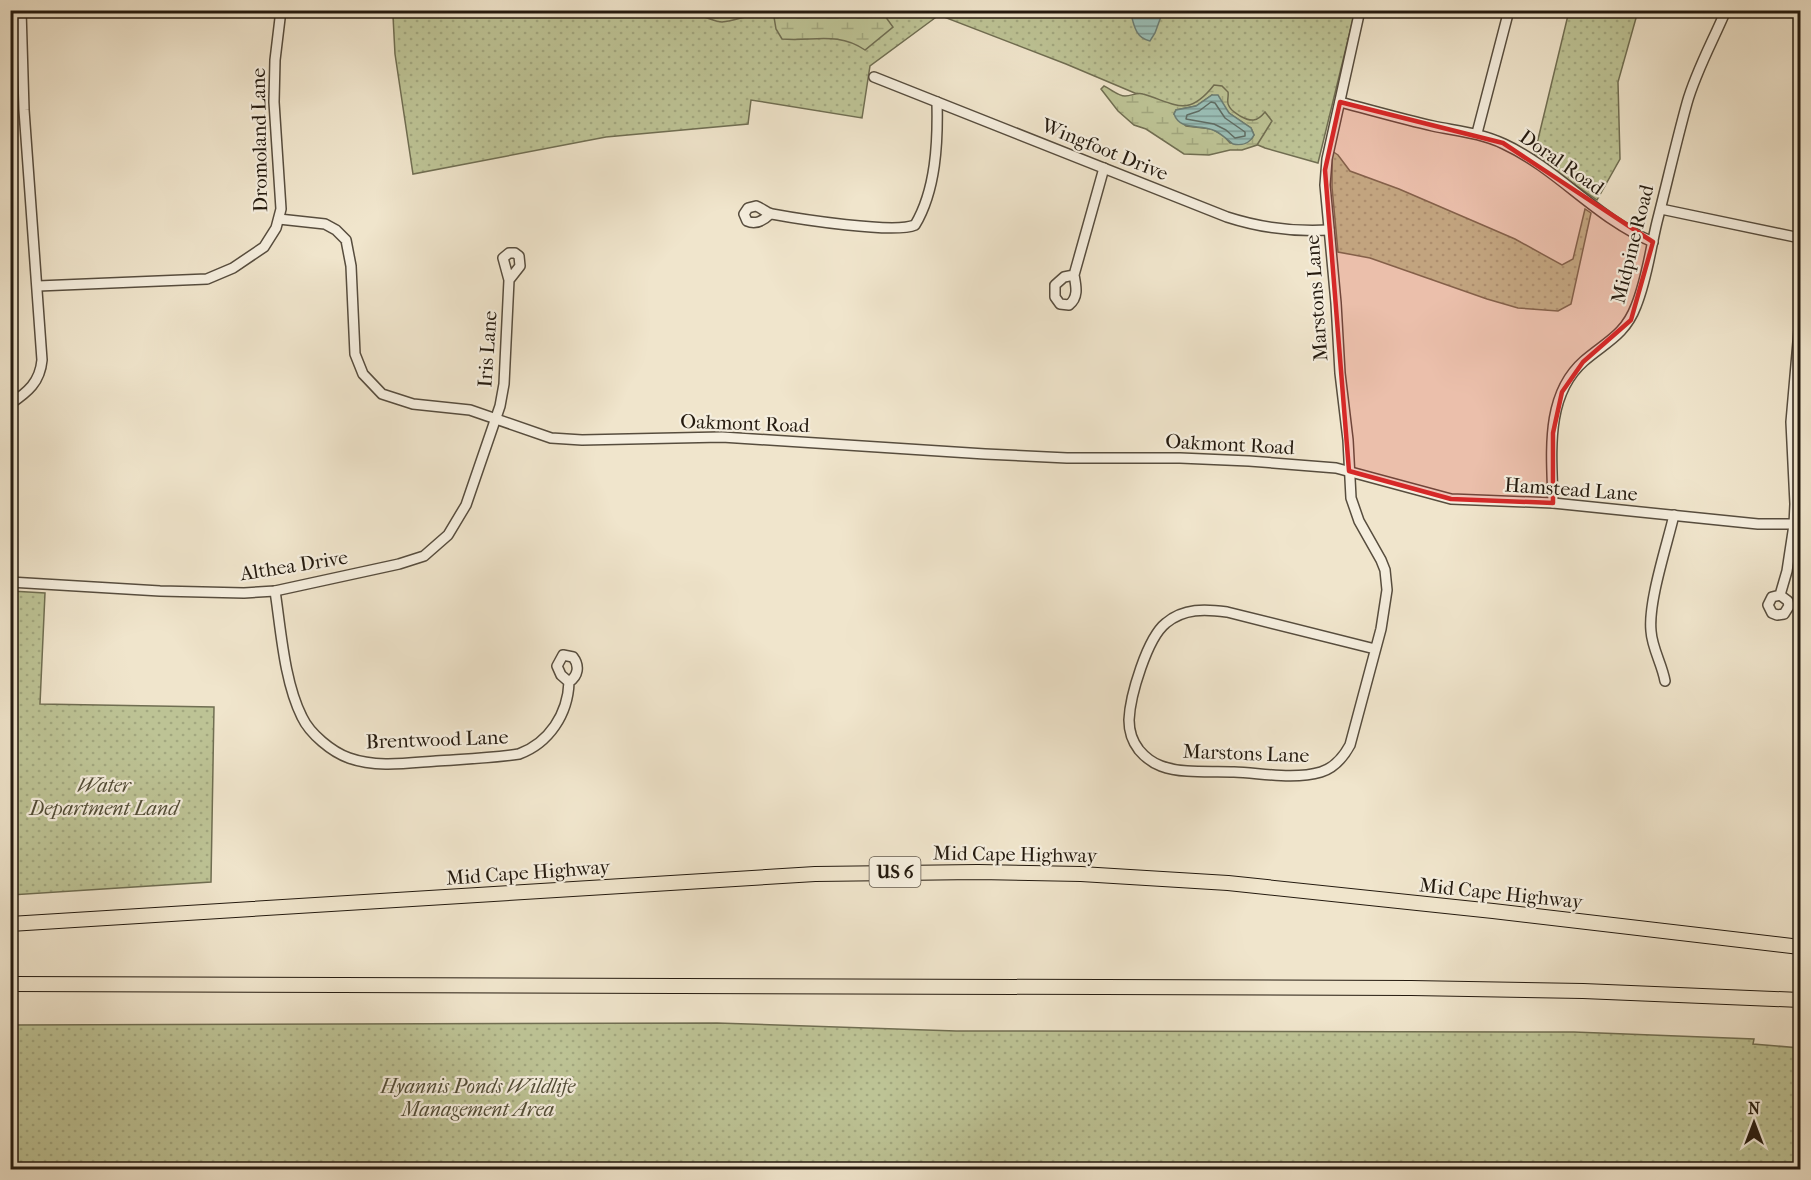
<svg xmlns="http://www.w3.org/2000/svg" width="1811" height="1180" font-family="'IM FELL French Canon',serif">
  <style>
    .grass { fill: url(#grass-dots); stroke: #706e52; stroke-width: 1.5 }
    .wetland { fill: url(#wetland-marsh); stroke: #706e52; stroke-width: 1.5; fill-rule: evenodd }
    .water { fill: url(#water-rules); stroke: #6b7d74; stroke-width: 1.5 }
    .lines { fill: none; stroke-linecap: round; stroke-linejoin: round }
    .shore { stroke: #5f6c63; stroke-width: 1.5 }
    .minor-casing { stroke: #574d3e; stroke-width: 12 }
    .highway-casing { stroke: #241a0f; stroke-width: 16 }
    .minor { stroke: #f5eede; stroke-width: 9 }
    .highway { stroke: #f0e5cc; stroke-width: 14 }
    .marked { fill: #d62828; fill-opacity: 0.2; stroke: #d62828; stroke-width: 4.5; stroke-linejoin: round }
    .labels { text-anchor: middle; stroke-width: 4.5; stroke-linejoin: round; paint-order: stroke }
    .shield { fill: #f5eede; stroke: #635a4d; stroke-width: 1.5 }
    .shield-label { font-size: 18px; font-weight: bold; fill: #241a0f }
    .street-label { font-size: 20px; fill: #241a0f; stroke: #f5eede }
    .park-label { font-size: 20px; font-style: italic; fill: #524d37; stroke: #f5eede }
  </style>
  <defs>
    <pattern id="grass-dots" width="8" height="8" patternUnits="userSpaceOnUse" patternTransform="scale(1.5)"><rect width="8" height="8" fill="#bdc395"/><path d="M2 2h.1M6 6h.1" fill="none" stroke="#a2a77f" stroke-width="1.8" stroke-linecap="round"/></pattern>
    <pattern id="wetland-marsh" width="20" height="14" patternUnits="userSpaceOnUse" patternTransform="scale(1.5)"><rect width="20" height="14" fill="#bdc395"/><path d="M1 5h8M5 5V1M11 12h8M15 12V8" fill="none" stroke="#a2a77f"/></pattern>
    <pattern id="water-rules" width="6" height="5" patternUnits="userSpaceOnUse" patternTransform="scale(1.5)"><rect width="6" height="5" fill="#9abfb7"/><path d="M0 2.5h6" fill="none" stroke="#7d9a93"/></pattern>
  </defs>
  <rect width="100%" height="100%" fill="#f0e5cc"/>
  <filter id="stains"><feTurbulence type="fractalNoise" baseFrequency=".00333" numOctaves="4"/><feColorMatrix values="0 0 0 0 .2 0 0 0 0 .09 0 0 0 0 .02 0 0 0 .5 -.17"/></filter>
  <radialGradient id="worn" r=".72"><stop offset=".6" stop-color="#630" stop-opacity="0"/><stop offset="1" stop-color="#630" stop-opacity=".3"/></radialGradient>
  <g class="grass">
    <polygon points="508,10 1355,11 1318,163 1265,148 1066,64 939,15 870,66 862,118 751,100 748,124 606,137 413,174 395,54 393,16 508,13"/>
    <polygon points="1569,11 1638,11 1618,82 1620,159 1597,200 1534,156"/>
    <polygon points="1332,151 1338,155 1350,171 1399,189 1515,239 1562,265 1573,259 1585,209 1591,213 1571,304 1558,311 1518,308 1487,299 1370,258 1338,252 1332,187"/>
    <polygon points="11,591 45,593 40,704 214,707 211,882 11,895"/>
    <polygon points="717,1023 956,1031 1574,1032 1754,1039 1753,1044 1800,1048 1800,1169 11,1169 11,1025"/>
  </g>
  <g class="wetland">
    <path d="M 697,11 L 886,11 L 885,16 L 893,27 L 865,50 C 837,31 812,42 782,39 L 776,29 L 774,17 C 757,9 740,21 722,22 C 715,22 707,17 699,16 Z"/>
    <path d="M 1214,85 L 1222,86 L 1228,92 C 1229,97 1226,102 1229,106 C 1231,111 1236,113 1240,116 C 1251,122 1257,122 1265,112 L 1272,121 L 1257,145 L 1242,150 L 1230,150 L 1209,155 L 1184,154 L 1146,129 L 1134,125 L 1118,111 L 1101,89 L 1104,86 C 1111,89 1118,96 1125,96 C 1132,96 1137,92 1143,94 C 1176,104 1188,118 1214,85 ZM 1212,95 L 1229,113 L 1251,128 L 1254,135 C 1249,145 1240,142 1230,143 L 1223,135 L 1212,129 L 1186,126 L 1174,114 L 1176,110 L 1196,106 Z"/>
  </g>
  <g class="water">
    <path d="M 1133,11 L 1163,11 L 1155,33 L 1150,41 C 1136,38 1134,26 1131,14 Z"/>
    <path d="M 1212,95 L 1218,95 L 1229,113 L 1251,128 L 1254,135 C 1250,143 1242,146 1233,144 C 1226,139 1221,133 1213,130 C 1199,124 1180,131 1174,114 L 1176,110 L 1196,106 Z"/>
  </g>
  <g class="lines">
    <polygon class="shore" points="1211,102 1215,103 1225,118 1245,132 1245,136 1235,138 1226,130 1214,124 1186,119 1187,115 1199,111"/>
    <defs>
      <g id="minor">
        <path d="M 1360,10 L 1327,159 L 1325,185 L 1336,303 L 1340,373 L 1348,440 L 1351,498 L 1359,521 L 1381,560 L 1385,570 L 1387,590 L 1381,629 L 1350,745 C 1344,756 1334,768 1321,772 C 1294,780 1261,773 1234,772 C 1211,771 1183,774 1161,766 C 1153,763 1144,756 1139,750 C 1132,741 1129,731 1129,720 C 1130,696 1147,638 1166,623 C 1184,608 1205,609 1227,612 L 1375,649"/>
        <path d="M 874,77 L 1227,217 C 1261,228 1294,232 1329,230"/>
        <path d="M 1340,102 C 1371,110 1402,119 1433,126 C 1457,131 1481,133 1504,144 C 1558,169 1597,219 1653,242"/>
        <polyline points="1477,133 1509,10"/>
        <polyline points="1661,209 1800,238"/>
        <path d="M 770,214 C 763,221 756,225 747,221 L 744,214 L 748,208 L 756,206 C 762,208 766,213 772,214 C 799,219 894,234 915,225 C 936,190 938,142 937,102"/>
        <polyline points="279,219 325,224 336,230 346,240 351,266 355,354 363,374 382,394 413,404 470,410 551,438 582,440 722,437 985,454 1067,458 1180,458 1249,461 1336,468 1451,499 1553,503 1758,524 1800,524"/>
        <path d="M 1074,275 L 1064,277 L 1055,285 L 1055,297 L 1060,304 L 1069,305 C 1079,297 1076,286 1074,275 L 1104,168"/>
        <polyline points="38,286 207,279 233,268 264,247 276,228 281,209 274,102 275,60 281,10"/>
        <path d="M 10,404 C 28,392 40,382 42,360 L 24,110 L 21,10"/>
        <path d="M 1553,503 C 1552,456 1544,396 1584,361 C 1606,342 1625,335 1636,306 C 1647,279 1650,251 1657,222 C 1667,183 1676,143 1687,103 C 1696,71 1713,41 1726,10"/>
        <polyline points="10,582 160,591 244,593 275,591 399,564 424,556 448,535 466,505 500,406 504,384 509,280 503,258 509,253 515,253 519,256 520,266 509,280"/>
        <path d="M 275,591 C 281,630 284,681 302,717 C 310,734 332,752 349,758 C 377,768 408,763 436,761 C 464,759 492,758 519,754 C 549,743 568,714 569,682 L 561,675 L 557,666 L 563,655 L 573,657 C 580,666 578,676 569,682"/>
        <polyline points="1780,595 1772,597 1768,605 1772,613 1777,615 1784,614 1789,606 1788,601 1780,595 1787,571 1794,525 1795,504 1791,422 1800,319"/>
        <path d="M 1665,681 C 1662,664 1652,648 1651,631 C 1648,602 1667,545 1674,515"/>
      </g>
      <g id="highway">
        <polyline points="10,924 815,874 978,872 1081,874 1228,883 1493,911 1800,947"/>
        <polyline points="10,984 1411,988 1583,991 1800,1000"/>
      </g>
    </defs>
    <use href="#minor" class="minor-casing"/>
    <use href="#highway" class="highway-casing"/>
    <use href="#minor" class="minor"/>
    <use href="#highway" class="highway"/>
  </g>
  <path class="marked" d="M 1340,102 L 1503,143 L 1653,242 L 1631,320 L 1583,362 L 1562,392 L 1553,433 L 1553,503 L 1451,499 L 1349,471 L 1325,170 Z"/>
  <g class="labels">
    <rect class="shield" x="869.5" y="857" width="51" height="30" rx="4.5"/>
    <g class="shield-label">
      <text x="895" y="878">US 6</text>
    </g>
    <g class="street-label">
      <text transform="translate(259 140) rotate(-91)" y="7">Dromoland Lane</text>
      <text transform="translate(1105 149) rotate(22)" y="7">Wingfoot Drive</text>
      <text transform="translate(1562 162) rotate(35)" y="7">Doral Road</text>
      <text transform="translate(1632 244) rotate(-76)" y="7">Midpine Road</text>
      <text transform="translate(1316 298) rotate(-94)" y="7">Marstons Lane</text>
      <text transform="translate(487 349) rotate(-86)" y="7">Iris Lane</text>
      <text transform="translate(745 423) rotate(2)" y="7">Oakmont Road</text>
      <text transform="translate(1230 444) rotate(3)" y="7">Oakmont Road</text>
      <text transform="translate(1571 489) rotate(4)" y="7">Hamstead Lane</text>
      <text transform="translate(294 565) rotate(-9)" y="7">Althea Drive</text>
      <text transform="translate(437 739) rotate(-2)" y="7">Brentwood Lane</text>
      <text transform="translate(1246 753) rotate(2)" y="7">Marstons Lane</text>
      <text transform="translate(1015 854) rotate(1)" y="7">Mid Cape Highway</text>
      <text transform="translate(528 872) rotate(-4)" y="7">Mid Cape Highway</text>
      <text transform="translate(1501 893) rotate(6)" y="7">Mid Cape Highway</text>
    </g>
    <g class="park-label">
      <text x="104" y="792">Water<tspan x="104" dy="23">Department Land</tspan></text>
      <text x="478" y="1093">Hyannis Ponds Wildlife<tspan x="478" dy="23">Management Area</tspan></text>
    </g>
  </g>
  <rect width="1811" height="1180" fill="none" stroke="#f0e5cc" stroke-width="36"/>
  <rect x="12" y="12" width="1787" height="1156" fill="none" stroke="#241a0f" stroke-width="3"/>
  <rect x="18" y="18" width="1775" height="1144" fill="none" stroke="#241a0f" stroke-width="1.5"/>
  <g transform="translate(1754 1123)" stroke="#f5eede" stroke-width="4.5" paint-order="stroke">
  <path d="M0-4.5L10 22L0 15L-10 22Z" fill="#241a0f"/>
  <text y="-9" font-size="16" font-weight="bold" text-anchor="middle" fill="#241a0f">N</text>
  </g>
  <rect width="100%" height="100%" filter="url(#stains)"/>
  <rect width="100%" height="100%" fill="url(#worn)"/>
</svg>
